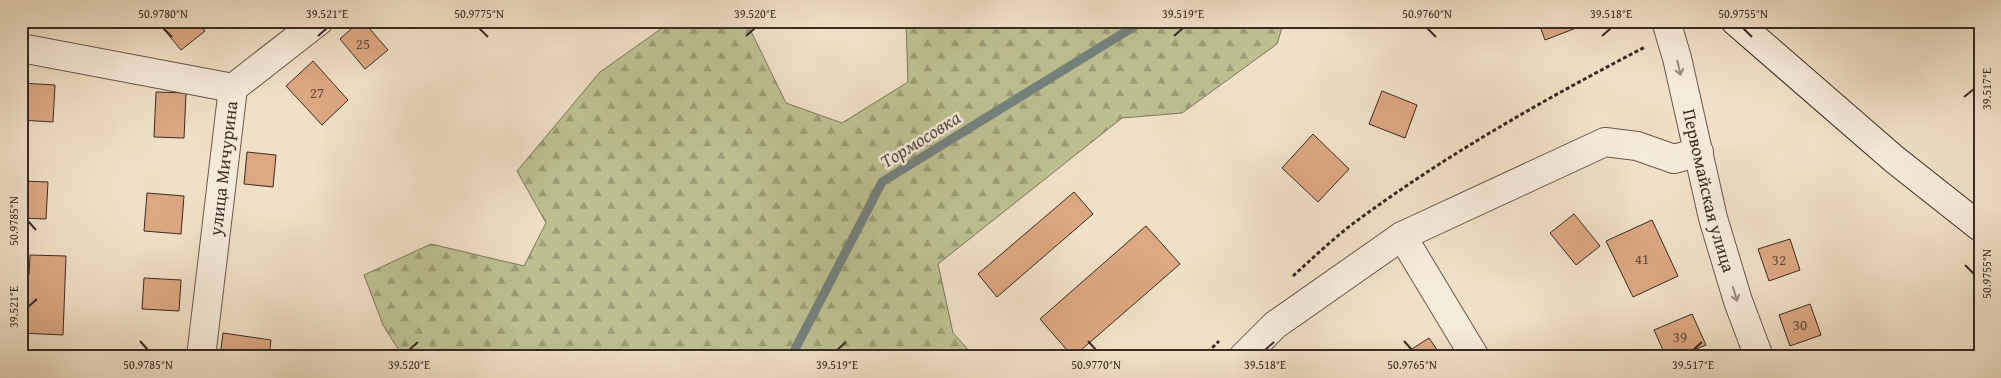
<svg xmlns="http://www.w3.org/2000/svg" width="2001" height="378" font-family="'Gentium Book Plus',serif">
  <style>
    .forest { fill: url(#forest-firs); stroke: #7c765c }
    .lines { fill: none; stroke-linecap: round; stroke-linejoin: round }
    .stream { stroke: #74827e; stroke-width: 9 }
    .building { fill: #dca781; stroke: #3a2b25 }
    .street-casing { stroke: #68584d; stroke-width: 30 }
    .secondary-casing { stroke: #3a2b25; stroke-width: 30 }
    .path { stroke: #3a2b25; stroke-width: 3; stroke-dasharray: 4 2.5; stroke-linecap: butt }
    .street { stroke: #f5ebd9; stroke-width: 28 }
    .secondary { stroke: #f5ebd9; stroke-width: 28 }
    .oneway { stroke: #988b7f }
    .ticks { fill: none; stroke: #3a2b25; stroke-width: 2 }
    .labels { text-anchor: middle; stroke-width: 5; stroke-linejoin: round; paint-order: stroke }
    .number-label { font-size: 15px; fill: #624a3c }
    .street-label { font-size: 18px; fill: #3a2b25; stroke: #f5ebd9 }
    .water-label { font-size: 19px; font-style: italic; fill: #524f4a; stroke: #f5ebd9 }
    .neatline { fill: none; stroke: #3a2b25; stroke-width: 2 }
    .ticks-label { font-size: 12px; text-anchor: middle; fill: #3a2b25 }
  </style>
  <defs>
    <pattern id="forest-firs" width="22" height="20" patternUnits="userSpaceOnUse" patternTransform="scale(1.25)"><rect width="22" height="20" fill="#bdc192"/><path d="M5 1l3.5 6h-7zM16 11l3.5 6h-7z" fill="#9b9d77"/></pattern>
  </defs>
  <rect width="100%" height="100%" fill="#f0e0c5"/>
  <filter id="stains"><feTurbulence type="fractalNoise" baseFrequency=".004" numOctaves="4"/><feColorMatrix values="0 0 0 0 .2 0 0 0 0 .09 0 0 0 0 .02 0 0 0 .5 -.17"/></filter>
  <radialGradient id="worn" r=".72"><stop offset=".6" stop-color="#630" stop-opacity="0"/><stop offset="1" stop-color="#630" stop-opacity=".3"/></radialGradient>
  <polygon class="forest" points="672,21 741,21 748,25 786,103 842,123 908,82 906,21 1284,21 1277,44 1182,113 1122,118 938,264 953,333 975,357 403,357 383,325 364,275 431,244 524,266 546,223 517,171 600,72"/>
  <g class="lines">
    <polyline class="stream" points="791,357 882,182 1143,21"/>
  </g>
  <g class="building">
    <polygon points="157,21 197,21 205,31 181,50"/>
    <polygon points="360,21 363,21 388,50 365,69 340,39"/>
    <polygon points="1538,21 1592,21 1592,22 1545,40"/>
    <polygon points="313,61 348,100 322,125 286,86"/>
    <polygon points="21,83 55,85 53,122 21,120"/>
    <polygon points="1382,91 1417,105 1405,138 1369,124"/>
    <polygon points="156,92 186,93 184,138 154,137"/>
    <polygon points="1313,134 1349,169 1318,202 1282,168"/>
    <polygon points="247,152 276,155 273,187 244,184"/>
    <polygon points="21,181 48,182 46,219 21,218"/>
    <polygon points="1074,192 1093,214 997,297 978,274"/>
    <polygon points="147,193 184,196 181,234 144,231"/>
    <polygon points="1574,214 1600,246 1576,265 1550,233"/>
    <polygon points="1652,220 1678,276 1633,297 1606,241"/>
    <polygon points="1146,226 1180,264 1073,357 1040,319"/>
    <polygon points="1790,239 1800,270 1769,281 1758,249"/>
    <polygon points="30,255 66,256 63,335 21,333 21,275 29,275"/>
    <polygon points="144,278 181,280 179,311 142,309"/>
    <polygon points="1810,304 1821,335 1790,346 1779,315"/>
    <polygon points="1692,314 1706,345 1677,357 1666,357 1654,330"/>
    <polygon points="223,333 271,340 269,357 220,357"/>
    <polygon points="1429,338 1442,357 1402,357 1401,356"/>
    <polygon points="123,351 172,353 172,357 123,357"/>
  </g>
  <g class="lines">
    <defs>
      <g id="street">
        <path id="s1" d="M 1666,21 L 1677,58 L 1713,218 L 1738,301 L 1759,357"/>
        <polyline points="21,48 233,88"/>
        <polyline points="1402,236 1475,357"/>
        <path id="s2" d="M 201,357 L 233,88 L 319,21"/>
        <polyline points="1243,357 1275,325 1402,236 1605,142 1637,146 1674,159 1699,152"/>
      </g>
      <polyline id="secondary" points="1735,21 1894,159 1980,227"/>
    </defs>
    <use href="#street" class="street-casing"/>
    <use href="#secondary" class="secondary-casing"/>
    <g class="path">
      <path d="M 1293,276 C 1315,256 1338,234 1362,217 C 1451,152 1547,98 1645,47"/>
      <polyline points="1203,357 1219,341"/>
    </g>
    <use href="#street" class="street"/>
    <use href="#secondary" class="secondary"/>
  </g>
  <defs><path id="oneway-shaft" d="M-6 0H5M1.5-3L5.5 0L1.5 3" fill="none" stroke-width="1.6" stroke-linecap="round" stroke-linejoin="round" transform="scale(1.25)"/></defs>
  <g class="oneway">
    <use href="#oneway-shaft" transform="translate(1679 68) rotate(77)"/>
    <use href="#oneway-shaft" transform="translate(1735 294) rotate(73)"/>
  </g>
  <path class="ticks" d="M 163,28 L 172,37M 479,28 L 488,37M 1427,28 L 1436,37M 1743,28 L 1752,37M 318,36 L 327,28M 746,36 L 755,28M 1174,36 L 1183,28M 1602,36 L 1611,28M 1964,97 L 1974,89M 28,221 L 36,230M 1965,265 L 1974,274M 28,307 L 37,299M 140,341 L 148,350M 1088,341 L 1096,350M 1404,341 L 1412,350M 409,350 L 418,342M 837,350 L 846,342M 1265,350 L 1274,342M 1693,350 L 1702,342"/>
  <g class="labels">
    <g class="number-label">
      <text x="363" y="49">25</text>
      <text x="317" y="98">27</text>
      <text x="1642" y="264">41</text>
      <text x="1779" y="265">32</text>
      <text x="1800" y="330">30</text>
      <text x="1680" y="342">39</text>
    </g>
    <g class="street-label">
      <text dy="6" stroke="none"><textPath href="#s2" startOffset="190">улица Мичурина</textPath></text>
      <text dy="6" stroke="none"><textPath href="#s1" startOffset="175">Первомайская улица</textPath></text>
    </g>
    <g class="water-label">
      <text transform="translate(920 139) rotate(-32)" y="7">Тормосовка</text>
    </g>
  </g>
  <rect width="2001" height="378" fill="none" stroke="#f0e0c5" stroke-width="55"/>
  <rect x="28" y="28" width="1946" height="322" class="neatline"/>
  <g class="ticks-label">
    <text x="163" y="18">50.9780°N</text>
    <text x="327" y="18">39.521°E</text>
    <text x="479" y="18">50.9775°N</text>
    <text x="755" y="18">39.520°E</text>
    <text x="1183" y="18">39.519°E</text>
    <text x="1427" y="18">50.9760°N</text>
    <text x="1611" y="18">39.518°E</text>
    <text x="1743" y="18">50.9755°N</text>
    <text transform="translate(1987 89) rotate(-90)" y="4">39.517°E</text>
    <text transform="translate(14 221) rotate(-90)" y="4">50.9785°N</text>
    <text transform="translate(1987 274) rotate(-90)" y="4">50.9755°N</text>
    <text transform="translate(14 307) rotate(-90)" y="4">39.521°E</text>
    <text x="148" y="369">50.9785°N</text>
    <text x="409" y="369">39.520°E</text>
    <text x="837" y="369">39.519°E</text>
    <text x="1096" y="369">50.9770°N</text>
    <text x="1265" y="369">39.518°E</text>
    <text x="1412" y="369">50.9765°N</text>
    <text x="1693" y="369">39.517°E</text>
  </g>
  <rect width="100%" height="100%" filter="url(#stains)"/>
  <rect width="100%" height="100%" fill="url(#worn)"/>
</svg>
